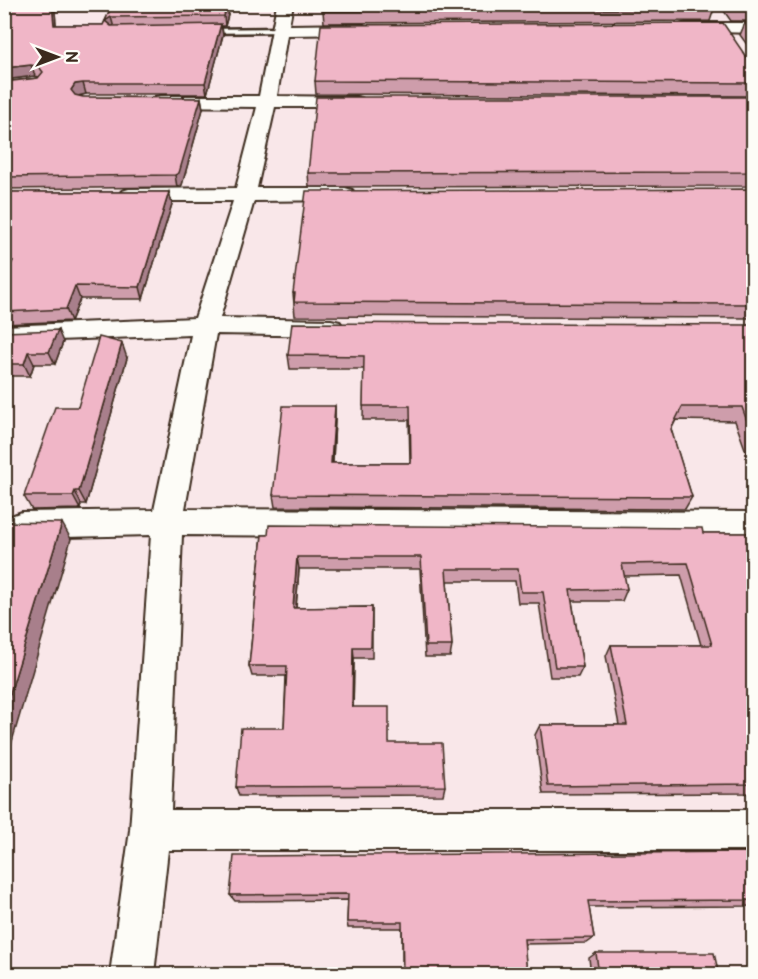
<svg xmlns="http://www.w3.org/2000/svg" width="758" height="979" font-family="'Balsamiq Sans',sans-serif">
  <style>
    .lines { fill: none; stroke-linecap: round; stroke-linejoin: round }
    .service-casing { stroke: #3b2a1e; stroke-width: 5 }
    .minor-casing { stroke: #3b2a1e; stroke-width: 4 }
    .service { fill: #fdfcf7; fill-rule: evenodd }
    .minor { fill: #fdfcf7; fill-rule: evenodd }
    .wall { fill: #ce9dab; stroke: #3b2a1e; stroke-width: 1.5 }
    .shaded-wall { fill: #a87f8b; stroke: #3b2a1e; stroke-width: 1.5 }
    .building { fill: #f0b6c7; stroke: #3b2a1e; stroke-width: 1.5 }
  </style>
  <rect width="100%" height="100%" fill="#f9e7e9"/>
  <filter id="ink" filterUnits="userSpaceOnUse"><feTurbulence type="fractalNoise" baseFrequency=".0167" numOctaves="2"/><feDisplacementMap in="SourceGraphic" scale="12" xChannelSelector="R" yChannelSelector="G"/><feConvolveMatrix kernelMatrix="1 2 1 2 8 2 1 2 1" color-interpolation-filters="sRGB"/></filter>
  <g filter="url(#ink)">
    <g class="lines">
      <defs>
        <polygon id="service" points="281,28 284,28 284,32 203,33 199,31 203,29"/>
        <g id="minor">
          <polygon points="66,4 59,9 4,15 4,5"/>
          <polygon points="277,4 293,4 289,25 362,24 370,29 362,34 287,35 277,96 356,97 362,98 365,102 362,106 356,107 275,107 257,188 345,188 352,190 356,194 352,198 345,200 254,201 220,318 331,320 340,322 344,328 340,334 331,336 216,334 185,509 754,512 754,538 182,535 171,810 754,810 754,850 168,850 154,974 110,974 130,830 151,535 22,538 11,534 6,525 11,516 22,512 154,510 191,335 4,342 4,326 195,318 233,201 129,201 122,199 118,195 122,191 129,189 236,188 257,107 161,106 155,105 152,101 155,97 161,96 259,96"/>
          <polygon points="686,23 754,23 754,33 680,31 678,28 680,25"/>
        </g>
      </defs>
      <use href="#service" class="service-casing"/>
      <use href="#minor" class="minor-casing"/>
      <use href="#service" class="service"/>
      <use href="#minor" class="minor"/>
    </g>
    <g class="wall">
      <polygon points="21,4 53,4 55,12 56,25 103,25 113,4 231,4 225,26 222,26 223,35 207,94 86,94 78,96 83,97 201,98 203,109 182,185 177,187 4,189 4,82 38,78 39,77 35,76 4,80"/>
      <polygon points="719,4 753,4 753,21 731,21"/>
      <polygon points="714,9 710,21 324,23 323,11"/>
      <polygon points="745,23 753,23 753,53 740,35"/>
      <polygon points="751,64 753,64 753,96 316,94 315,81"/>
      <polygon points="753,97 753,186 309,187 308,173"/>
      <polygon points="753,189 753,318 295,316 293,293"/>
      <polygon points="4,192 169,192 172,204 143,299 80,299 71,321 4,324 4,278 7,273 4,273"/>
      <polygon points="753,325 753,471 735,421 676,420 671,430 692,497 685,509 275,507 273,495 335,406 335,419 333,463 410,463 409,420 363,420 364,369 290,369 288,355"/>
      <polygon points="4,332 63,342 55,364 34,364 30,376 4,376"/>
      <polygon points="127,358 86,504 81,504 80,509 32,510 24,496 78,407"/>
      <polygon points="703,533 753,533 753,793 543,794 535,735 540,725 619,725 606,656 611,645 701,645 681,575 624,576 627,589 622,601 572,601 583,667 578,677 550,677 539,603 518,603 515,581 447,581 452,646 450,657 425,657 420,569 299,569 296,608 372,607 372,658 354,658 353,707 389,743 445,786 443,795 239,796 236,787 284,728 286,676 252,676 249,666 262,535"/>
      <polygon points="753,852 753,906 589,907 594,938 587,943 524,944 527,975 402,975 402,928 348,928 347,922 348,900 235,901 230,895"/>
      <polygon points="596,953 719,975 591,975 589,958"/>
    </g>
    <g class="shaded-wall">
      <polygon points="52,4 55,12 57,36 54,25"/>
      <polygon points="227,4 231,4 225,26 224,16"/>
      <polygon points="111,17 114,28 105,21"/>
      <polygon points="221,24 223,35 207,94 205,83"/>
      <polygon points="31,65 35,76 4,80 4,68"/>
      <polygon points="83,83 86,94 78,96 75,101 71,90 75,84"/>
      <polygon points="201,98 203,109 182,185 177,187 175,175"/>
      <polygon points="169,192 172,204 143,299 140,287"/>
      <polygon points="75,286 80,299 71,321 66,309"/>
      <polygon points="58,330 63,342 55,364 49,352"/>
      <polygon points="122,343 127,358 86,504 79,491"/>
      <polygon points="28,352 34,364 30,376 24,364"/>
      <polygon points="335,406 335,419 332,476 331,463"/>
      <polygon points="75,491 81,504 80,509 73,496"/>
      <polygon points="62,523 71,539 4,769 4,713"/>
      <polygon points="297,557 299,569 295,619 293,608"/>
      <polygon points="353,647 354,658 353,717 352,707"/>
    </g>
    <g class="building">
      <polygon points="21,4 52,4 54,25 103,25 113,4 227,4 224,16 111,17 105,21 111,26 221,24 205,83 83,83 75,84 71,90 75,95 83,97 201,98 179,173 175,175 4,177 4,82 38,78 43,72 39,67 31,65 4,68 4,6"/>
      <polygon points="323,4 711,4 714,9 323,11"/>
      <polygon points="732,4 753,4 753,9 735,9"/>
      <polygon points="723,23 751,64 753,64 753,83 315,81 321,25"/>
      <polygon points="745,23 753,23 753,35"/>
      <polygon points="316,97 753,97 753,172 308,173"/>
      <polygon points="753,189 753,304 294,302 295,293 293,293 306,191"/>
      <polygon points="4,192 169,192 140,287 75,286 66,309 4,312 4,278 13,261 4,261"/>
      <polygon points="292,323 753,325 753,438 742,407 682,407 671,429 692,497 273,495 283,406 335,406 331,463 411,463 410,406 363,406 364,356 288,355"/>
      <polygon points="58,330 49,352 28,352 24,364 4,364 4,332"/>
      <polygon points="99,337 122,343 79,491 75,491 73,496 24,496 55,407 78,407"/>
      <polygon points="4,522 62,523 4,713"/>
      <polygon points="269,525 702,528 703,533 753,533 753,784 548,786 540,725 627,725 611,645 712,645 688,563 622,564 627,589 570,590 583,667 555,667 543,592 521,592 518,569 446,569 452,646 426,646 421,557 297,557 293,608 372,607 371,647 353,647 352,707 389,707 389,743 442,743 445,786 236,787 241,728 284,728 287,666 249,666 262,535 268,535"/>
      <polygon points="753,852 753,900 588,901 594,938 524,939 527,975 403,975 402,922 347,922 348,894 230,895 234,856"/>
      <polygon points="596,953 714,953 719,975 599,975"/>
    </g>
  </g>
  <rect width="758" height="979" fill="none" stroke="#fdfcf7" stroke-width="24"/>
  <rect x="12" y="12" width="734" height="955" fill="none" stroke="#3b2a1e" stroke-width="2" filter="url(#ink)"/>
  <g transform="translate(57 57) rotate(90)" stroke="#fdfcf7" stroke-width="4.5" paint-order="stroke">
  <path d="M0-4.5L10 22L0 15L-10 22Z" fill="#3b2a1e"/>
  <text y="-9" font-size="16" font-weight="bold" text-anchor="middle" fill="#3b2a1e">N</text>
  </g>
</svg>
